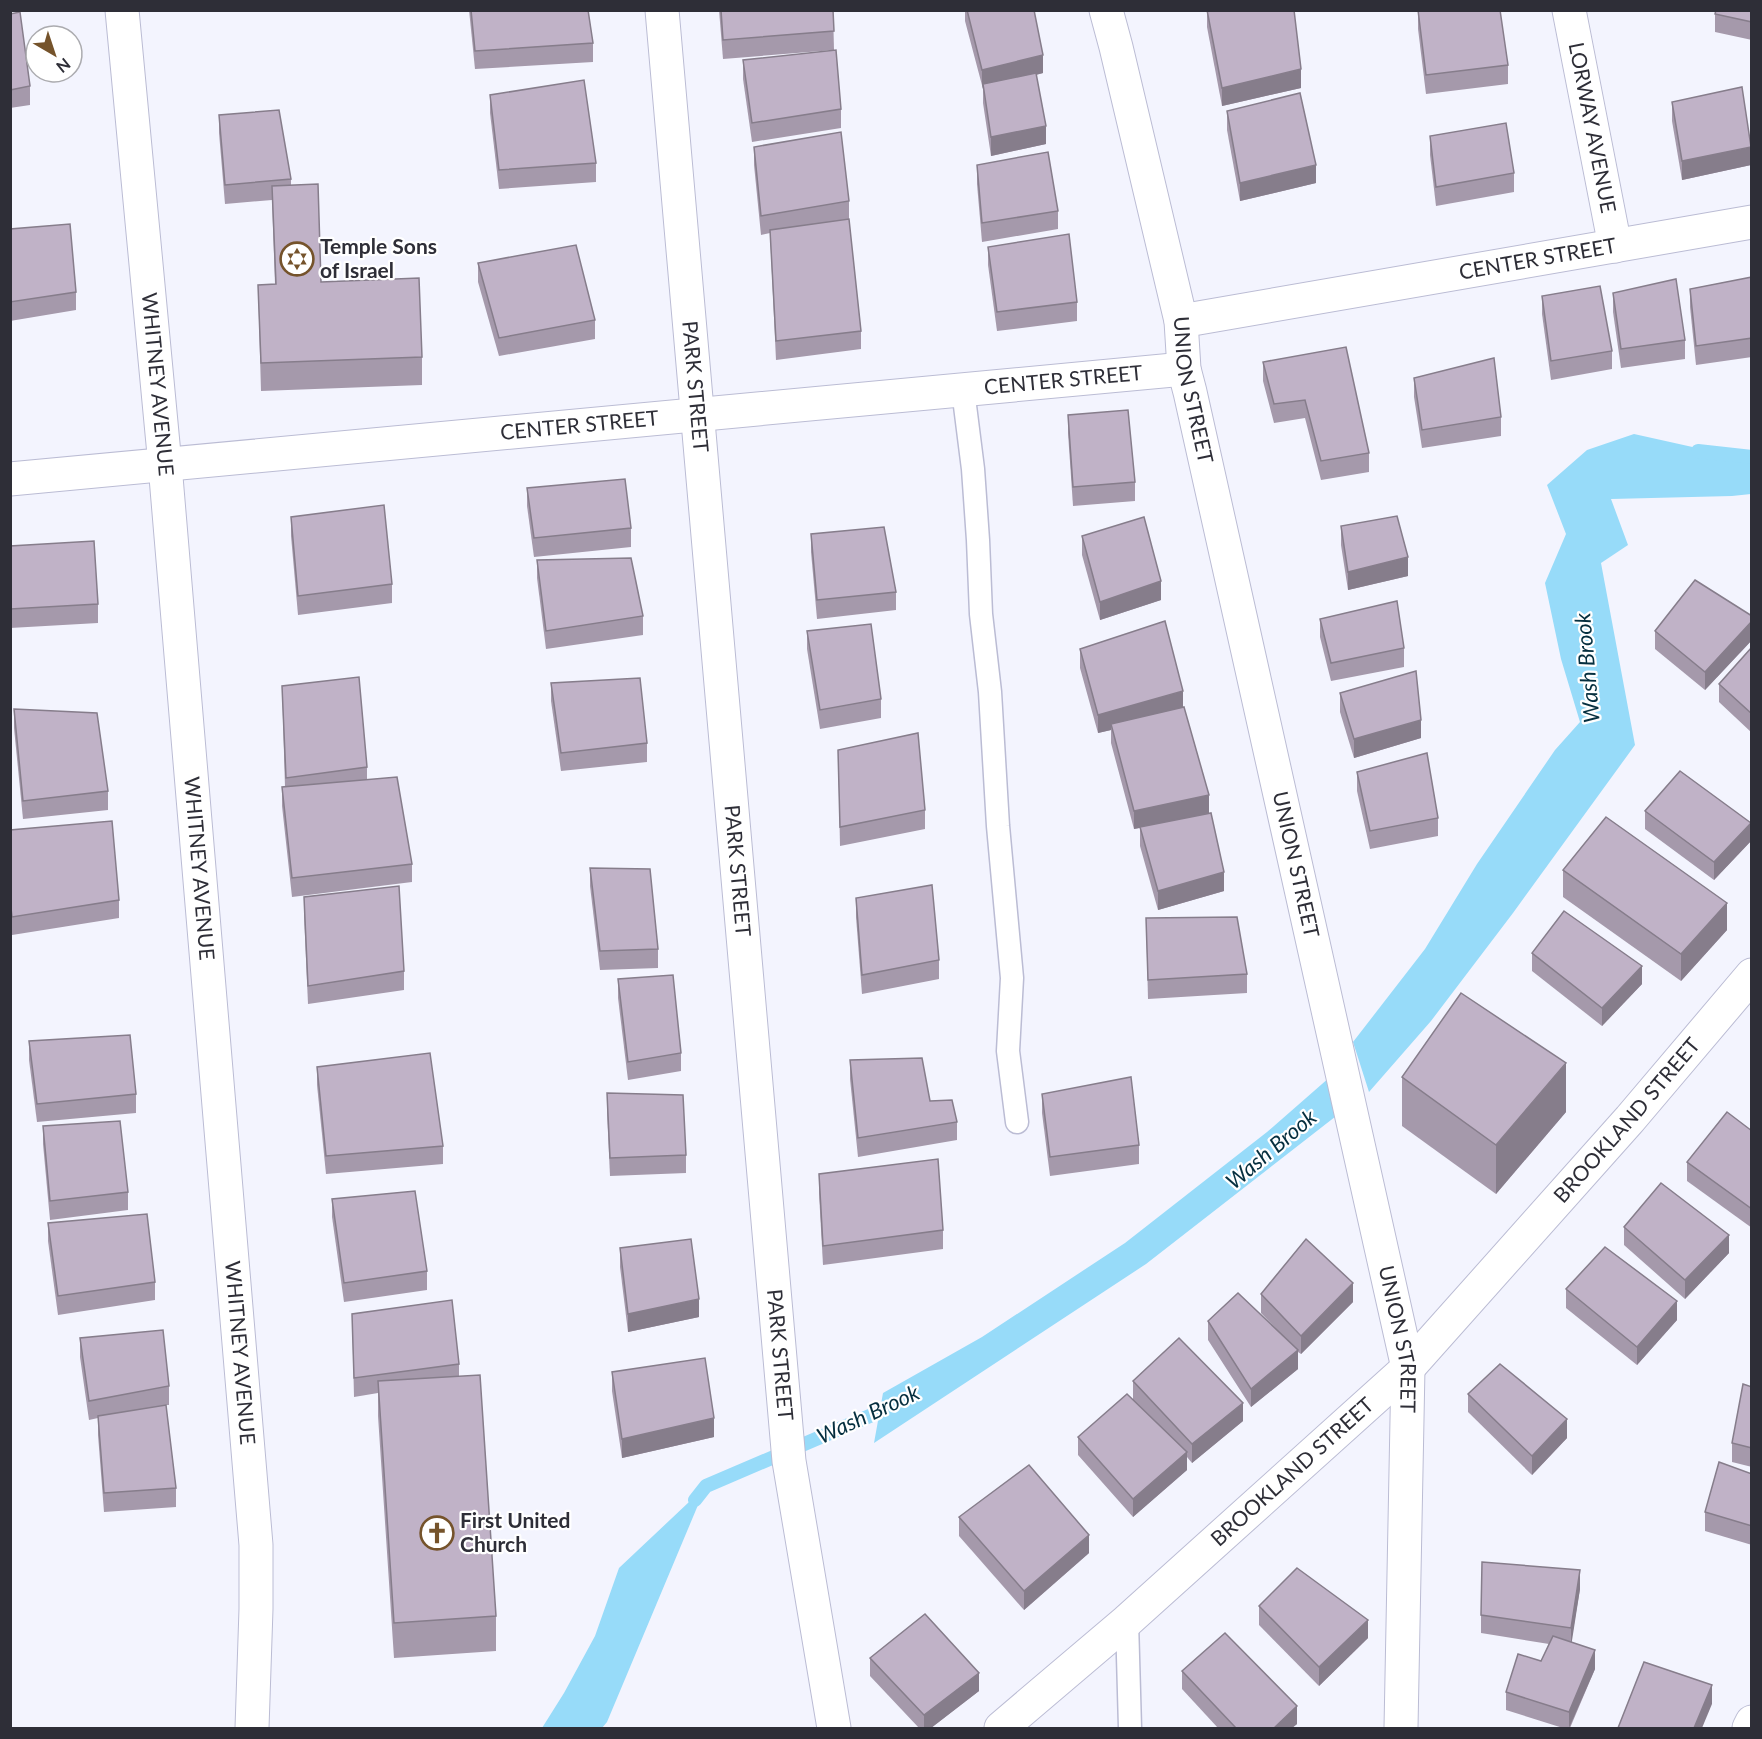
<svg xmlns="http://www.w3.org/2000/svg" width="1762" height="1739" font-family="Lato,sans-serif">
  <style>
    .water { fill: #97dbf9 }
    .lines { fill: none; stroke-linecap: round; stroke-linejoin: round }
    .stream { stroke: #97dbf9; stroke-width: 14 }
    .service-casing { stroke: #bbbcd4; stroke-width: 25 }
    .minor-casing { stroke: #bbbcd4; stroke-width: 35 }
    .service { stroke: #fff; stroke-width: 22 }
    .minor { stroke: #fff; stroke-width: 33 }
    .wall { fill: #a599ab }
    .shaded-wall { fill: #867d8b }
    .building { fill: #c0b2c7; stroke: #867d8b; stroke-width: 1.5 }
    .labels { text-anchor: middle; stroke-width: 4.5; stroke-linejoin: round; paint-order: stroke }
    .street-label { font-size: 21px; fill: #2e2e37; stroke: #fff }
    .poi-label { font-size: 21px; font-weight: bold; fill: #2e2e37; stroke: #fff; text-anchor: start }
    .water-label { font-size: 22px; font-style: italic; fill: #052f3f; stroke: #fff }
  </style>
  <rect width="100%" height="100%" fill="#f3f4fe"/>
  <g class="water">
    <polygon points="1634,434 1751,460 1751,494 1732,496 1611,499 1628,545 1601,563 1635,745 1513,913 1431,1021 1369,1092 1353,1042 1425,949 1477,864 1555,750 1580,722 1561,659 1545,583 1566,534 1547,485 1587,450"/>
    <polygon points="1330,1077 1340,1113 1146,1264 874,1443 883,1393 982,1337 1125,1243 1267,1132"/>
    <polygon points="706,1486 607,1722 602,1728 542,1728 564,1693 595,1636 619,1568"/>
  </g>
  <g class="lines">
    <g class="stream">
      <polyline points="1698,451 1752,457"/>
      <polyline points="695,1500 706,1486 879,1412 894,1404"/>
    </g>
    <defs>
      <g id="service">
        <polyline points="963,390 973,469 978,540 981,614 990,692 998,826 1012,978 1008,1051 1017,1122"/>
        <polyline points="1127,1621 1130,1728"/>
      </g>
      <g id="minor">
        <path id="s1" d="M 122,10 L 165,465 L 256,1545 L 256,1609 L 252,1728"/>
        <path id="s2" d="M 662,10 L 789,1461 L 834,1728"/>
        <path id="s3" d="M 1106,10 L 1116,47 L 1181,321 L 1184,369 L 1190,392 L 1408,1368 L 1401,1728"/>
        <path id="s4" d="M 1569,10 L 1615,246"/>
        <path id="s5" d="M 1181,321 L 1752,222"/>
        <path id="s6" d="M 10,479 L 1184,369"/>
        <path id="s7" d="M 1001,1728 L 1127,1621 L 1408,1368 L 1630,1119 L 1752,975"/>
        <polyline points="1749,1728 1752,1722"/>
      </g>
    </defs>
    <use href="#service" class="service-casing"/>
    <use href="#minor" class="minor-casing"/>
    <use href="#service" class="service"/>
    <use href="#minor" class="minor"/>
  </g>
  <g class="wall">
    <polygon points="469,10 588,10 593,43 593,62 475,69"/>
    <polygon points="719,10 833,10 834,50 723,59"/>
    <polygon points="965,10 1034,10 1043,73 1036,75 1046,144 991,156 983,103 983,89 965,21"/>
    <polygon points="1207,10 1301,88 1222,106 1207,27"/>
    <polygon points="1418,10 1508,65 1508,84 1426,94 1418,29"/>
    <polygon points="1752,10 1752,40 1715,32 1715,14"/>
    <polygon points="10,14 30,86 30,105 10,108"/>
    <polygon points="743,60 841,109 841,128 752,142 743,79"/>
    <polygon points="490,95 596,163 596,182 499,189 490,113"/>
    <polygon points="1672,102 1751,165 1682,180 1672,121"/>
    <polygon points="1227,111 1316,183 1240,201 1227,130"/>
    <polygon points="219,115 291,179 291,185 321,282 422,357 422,385 261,391 258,285 275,284 272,200 225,204 219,133"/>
    <polygon points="1430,136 1514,173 1514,192 1436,206 1430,155"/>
    <polygon points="754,147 849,201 849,220 861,331 861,349 776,360 770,233 761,235 754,165"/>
    <polygon points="977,165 1058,211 1058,229 982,242 977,184"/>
    <polygon points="10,229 76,292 76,310 10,321"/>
    <polygon points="988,247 1077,302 1077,321 997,331 988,265"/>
    <polygon points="478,263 595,320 595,339 499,356 478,282"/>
    <polygon points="1752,277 1752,357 1696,365 1690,307 1690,289"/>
    <polygon points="1613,293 1685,340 1685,359 1621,368 1613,312"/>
    <polygon points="1542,296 1612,351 1612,369 1551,380 1542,314"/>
    <polygon points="1263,362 1369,453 1369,472 1321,480 1305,418 1274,423 1263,381"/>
    <polygon points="1414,378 1501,417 1501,436 1422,448 1414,397"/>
    <polygon points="1068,415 1135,482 1135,501 1073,506 1068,433"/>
    <polygon points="527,488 631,528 631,547 534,557 527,506"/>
    <polygon points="291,517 392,584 392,603 298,615 291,536"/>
    <polygon points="1341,526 1408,576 1348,590 1341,545"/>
    <polygon points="811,534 896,592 896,610 817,619 811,552"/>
    <polygon points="1082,536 1161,600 1100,620 1082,555"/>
    <polygon points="10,546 98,604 98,623 10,628"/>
    <polygon points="537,560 643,616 643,635 546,649 537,578"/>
    <polygon points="1752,616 1752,640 1705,690 1655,649 1655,631"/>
    <polygon points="1320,619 1404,648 1404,667 1331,681 1320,637"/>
    <polygon points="807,631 881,699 881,718 820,729 807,649"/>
    <polygon points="1752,647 1752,733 1719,702 1719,684"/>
    <polygon points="1080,649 1183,708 1209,813 1224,891 1158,910 1140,846 1140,828 1134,829 1111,743 1111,730 1098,733 1080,668"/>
    <polygon points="551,683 647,743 647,762 561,771 551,701"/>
    <polygon points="282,686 367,767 367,779 412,864 412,882 292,897 282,806 282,787 285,787"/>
    <polygon points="1340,693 1421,738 1354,758 1340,712"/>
    <polygon points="14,709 108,791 108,810 23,819 14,728"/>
    <polygon points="838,750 925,810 925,829 840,846"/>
    <polygon points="1357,772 1438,818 1438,836 1370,849 1357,791"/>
    <polygon points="1645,811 1751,841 1714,880 1645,829"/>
    <polygon points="10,830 119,900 119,918 12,935 10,918"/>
    <polygon points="590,868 658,949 658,968 600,970 590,886"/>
    <polygon points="1563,870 1727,930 1681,981 1563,897"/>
    <polygon points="304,897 404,971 404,990 308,1004 304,915"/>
    <polygon points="856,898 939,960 939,979 862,994 856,917"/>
    <polygon points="1146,918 1247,974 1247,993 1148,999"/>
    <polygon points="1532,953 1642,984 1602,1026 1532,971"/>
    <polygon points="618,979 681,1053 681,1071 628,1080 618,998"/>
    <polygon points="29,1041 136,1094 136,1113 37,1122 29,1060"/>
    <polygon points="850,1060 957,1122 957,1140 858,1157 850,1079"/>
    <polygon points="317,1067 443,1146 443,1164 326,1174 317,1085"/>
    <polygon points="1402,1077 1566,1112 1496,1194 1402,1126"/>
    <polygon points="607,1093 686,1155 686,1173 610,1176 607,1112"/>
    <polygon points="1042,1094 1139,1145 1139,1164 1050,1176 1042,1113"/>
    <polygon points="43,1126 128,1192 128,1210 50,1220 43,1144"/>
    <polygon points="1752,1131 1752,1228 1687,1181 1687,1162"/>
    <polygon points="819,1174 943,1230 943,1249 823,1265 819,1193"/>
    <polygon points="332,1199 427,1271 427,1290 344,1302 332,1217"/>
    <polygon points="48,1223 155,1282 155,1300 58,1315 48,1241"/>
    <polygon points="1624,1227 1729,1253 1685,1299 1624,1245"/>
    <polygon points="620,1248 699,1317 628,1332 620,1267"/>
    <polygon points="1566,1289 1677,1320 1637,1365 1566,1308"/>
    <polygon points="1261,1294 1353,1302 1301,1354 1298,1352 1298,1369 1251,1407 1208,1340 1208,1321 1287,1340 1261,1313"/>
    <polygon points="352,1314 459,1364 459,1376 496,1616 496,1651 394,1658 378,1416 378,1393 354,1397"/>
    <polygon points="80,1338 169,1386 169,1405 166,1405 176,1488 176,1507 104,1512 98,1435 98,1418 89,1420 80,1357"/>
    <polygon points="612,1372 714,1437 622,1458 612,1391"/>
    <polygon points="1133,1381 1243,1421 1192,1463 1187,1457 1187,1470 1133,1517 1078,1455 1078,1437 1133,1399"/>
    <polygon points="1752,1387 1752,1467 1732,1462 1732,1443"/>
    <polygon points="1468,1394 1567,1438 1532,1475 1468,1412"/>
    <polygon points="1752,1474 1752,1545 1705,1531 1705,1512"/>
    <polygon points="959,1517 1089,1553 1024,1610 959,1536"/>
    <polygon points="1580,1589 1571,1642 1595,1669 1570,1728 1563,1728 1506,1710 1506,1692 1541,1661 1549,1644 1481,1633 1481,1615"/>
    <polygon points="1259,1606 1368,1638 1319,1686 1259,1625"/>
    <polygon points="870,1658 979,1691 931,1728 919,1728 870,1676"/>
    <polygon points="1182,1671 1297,1724 1292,1728 1218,1728 1182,1689"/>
  </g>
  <g class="shaded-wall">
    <polygon points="1043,55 1043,73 983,88 983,84 982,89 982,70"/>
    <polygon points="1301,69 1301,88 1222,106 1222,88"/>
    <polygon points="1046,126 1046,144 991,156 991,137"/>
    <polygon points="1751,147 1751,165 1682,180 1682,161"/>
    <polygon points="1316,165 1316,183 1240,201 1240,183"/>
    <polygon points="1408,557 1408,576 1348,590 1348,572"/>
    <polygon points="1161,581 1161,600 1100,620 1100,602"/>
    <polygon points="1752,621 1752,640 1705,690 1705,672"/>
    <polygon points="1183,691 1183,710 1111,724 1111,730 1098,733 1098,715"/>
    <polygon points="1421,720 1421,738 1354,758 1354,739"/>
    <polygon points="1209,795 1209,813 1134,829 1134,811"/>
    <polygon points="1751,823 1751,841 1714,880 1714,862"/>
    <polygon points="1224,872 1224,891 1158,910 1158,891"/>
    <polygon points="1727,903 1727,930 1681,981 1681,954"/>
    <polygon points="1642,966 1642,984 1602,1026 1602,1008"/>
    <polygon points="1566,1063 1566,1112 1496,1194 1496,1145"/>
    <polygon points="1729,1235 1729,1253 1685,1299 1685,1280"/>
    <polygon points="1353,1283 1353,1302 1301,1354 1301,1336"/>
    <polygon points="699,1299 699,1317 628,1332 628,1314"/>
    <polygon points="1677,1301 1677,1320 1637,1365 1637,1347"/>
    <polygon points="1298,1350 1298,1369 1251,1407 1251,1389"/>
    <polygon points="1243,1403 1243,1421 1192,1463 1192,1444"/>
    <polygon points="714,1418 714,1437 622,1458 622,1439"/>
    <polygon points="1567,1419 1567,1438 1532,1475 1532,1456"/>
    <polygon points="1187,1452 1187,1470 1133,1517 1133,1499"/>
    <polygon points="1089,1535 1089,1553 1024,1610 1024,1591"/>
    <polygon points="1580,1570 1580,1589 1571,1647 1571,1628"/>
    <polygon points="1368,1620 1368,1638 1319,1686 1319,1667"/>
    <polygon points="1595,1650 1595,1669 1569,1728 1569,1712"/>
    <polygon points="979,1673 979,1691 931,1728 924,1728 924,1715"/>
    <polygon points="1712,1685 1712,1704 1702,1728 1694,1728"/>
    <polygon points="1297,1706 1297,1724 1292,1728 1274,1728"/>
  </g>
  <g class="building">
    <polygon points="471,10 588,10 593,43 475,51"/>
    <polygon points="721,10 833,10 834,31 723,40"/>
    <polygon points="967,10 1034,10 1043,55 982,70"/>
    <polygon points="1207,10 1294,10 1301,69 1222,88"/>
    <polygon points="1418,10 1500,10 1508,65 1426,75"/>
    <polygon points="1716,10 1752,10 1752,22 1715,14"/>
    <polygon points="20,12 30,86 10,90 10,14"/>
    <polygon points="836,50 841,109 752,123 743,60"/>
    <polygon points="1036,73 1046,126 991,137 983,84"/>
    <polygon points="584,80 596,163 499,170 490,95"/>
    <polygon points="1742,87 1751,147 1682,161 1672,102"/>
    <polygon points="1300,93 1316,165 1240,183 1227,111"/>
    <polygon points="279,110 291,179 225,185 219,115"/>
    <polygon points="1506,123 1514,173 1436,187 1430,136"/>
    <polygon points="841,132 849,201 761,216 754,147"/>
    <polygon points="1048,152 1058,211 982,223 977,165"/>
    <polygon points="318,184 321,282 419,278 422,357 261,363 258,285 276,284 272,186"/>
    <polygon points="849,219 861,331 776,341 770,230"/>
    <polygon points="70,224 76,292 10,302 10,229"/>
    <polygon points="1069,234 1077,302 997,312 988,247"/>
    <polygon points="576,245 595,320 499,338 478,263"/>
    <polygon points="1752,277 1752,338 1696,346 1690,289"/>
    <polygon points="1676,279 1685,340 1621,349 1613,293"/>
    <polygon points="1600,286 1612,351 1551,361 1542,296"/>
    <polygon points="1346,347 1369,453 1321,461 1305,400 1274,404 1263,362"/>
    <polygon points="1494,358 1501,417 1422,430 1414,378"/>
    <polygon points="1128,410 1135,482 1073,487 1068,415"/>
    <polygon points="625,479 631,528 534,538 527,488"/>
    <polygon points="384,505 392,584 298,596 291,517"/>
    <polygon points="1397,516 1408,557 1348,572 1341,526"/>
    <polygon points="1144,517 1161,581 1100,602 1082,536"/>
    <polygon points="884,527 896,592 817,600 811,534"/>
    <polygon points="94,541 98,604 10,609 10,546"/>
    <polygon points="631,558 643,616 546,631 537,560"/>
    <polygon points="1695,580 1752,616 1752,621 1705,672 1655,631"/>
    <polygon points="1397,601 1404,648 1331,663 1320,619"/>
    <polygon points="1165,621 1183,691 1098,715 1080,649"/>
    <polygon points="871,624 881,699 820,710 807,631"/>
    <polygon points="1752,647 1752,714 1719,684"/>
    <polygon points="1416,671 1421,720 1354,739 1340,693"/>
    <polygon points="359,677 367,767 286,778 282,686"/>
    <polygon points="640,678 647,743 561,753 551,683"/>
    <polygon points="1184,707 1209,795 1134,811 1111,724"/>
    <polygon points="14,709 97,713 108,791 23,801"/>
    <polygon points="918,733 925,810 840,827 838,750"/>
    <polygon points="1427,753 1438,818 1370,831 1357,772"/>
    <polygon points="1680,771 1751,823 1714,862 1645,811"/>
    <polygon points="397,777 412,864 292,878 282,787"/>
    <polygon points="1211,813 1224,872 1158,891 1140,827"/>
    <polygon points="1606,817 1727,903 1681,954 1563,870"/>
    <polygon points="112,821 119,900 12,917 10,899 10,830"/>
    <polygon points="590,868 650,869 658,949 600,951"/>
    <polygon points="932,885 939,960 862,975 856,898"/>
    <polygon points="399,886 404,971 308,986 304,897"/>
    <polygon points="1564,911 1642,966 1602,1008 1532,953"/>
    <polygon points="1237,917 1247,974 1148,980 1146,918"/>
    <polygon points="673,975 681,1053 628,1062 618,979"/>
    <polygon points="1461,993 1566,1063 1496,1145 1402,1077"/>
    <polygon points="130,1035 136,1094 37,1104 29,1041"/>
    <polygon points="430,1053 443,1146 326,1156 317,1067"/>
    <polygon points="922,1058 930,1101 952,1100 957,1122 858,1138 850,1060"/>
    <polygon points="1131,1077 1139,1145 1050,1157 1042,1094"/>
    <polygon points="607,1093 683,1095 686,1155 610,1158"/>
    <polygon points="1727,1112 1752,1131 1752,1209 1687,1162"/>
    <polygon points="120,1121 128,1192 50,1201 43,1126"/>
    <polygon points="938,1159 943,1230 823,1246 819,1174"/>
    <polygon points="1661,1183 1729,1235 1685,1280 1624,1227"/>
    <polygon points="415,1191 427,1271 344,1283 332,1199"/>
    <polygon points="147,1214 155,1282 58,1296 48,1223"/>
    <polygon points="691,1239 699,1299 628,1314 620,1248"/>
    <polygon points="1306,1239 1353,1283 1301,1336 1261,1294"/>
    <polygon points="1605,1247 1677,1301 1637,1347 1566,1289"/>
    <polygon points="1238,1293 1298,1350 1251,1389 1208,1321"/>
    <polygon points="452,1300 459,1364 354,1378 352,1314"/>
    <polygon points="163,1330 169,1386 89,1401 80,1338"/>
    <polygon points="1179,1338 1243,1403 1192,1444 1133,1381"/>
    <polygon points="705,1358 714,1418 622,1439 612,1372"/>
    <polygon points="1500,1364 1567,1419 1532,1456 1468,1394"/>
    <polygon points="480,1375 496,1616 394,1623 378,1381"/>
    <polygon points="1743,1384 1752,1387 1752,1448 1732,1443"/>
    <polygon points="1127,1394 1187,1452 1133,1499 1078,1437"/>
    <polygon points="166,1405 176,1488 104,1493 98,1416"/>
    <polygon points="1719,1462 1752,1474 1752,1526 1705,1512"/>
    <polygon points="1029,1465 1089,1535 1024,1591 959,1517"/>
    <polygon points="1482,1562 1580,1570 1571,1628 1481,1615"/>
    <polygon points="1297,1568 1368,1620 1319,1667 1259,1606"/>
    <polygon points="925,1614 979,1673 924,1715 870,1658"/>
    <polygon points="1225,1633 1297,1706 1274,1728 1236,1728 1182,1671"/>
    <polygon points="1553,1636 1595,1650 1569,1712 1506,1692 1518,1654 1541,1661"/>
    <polygon points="1644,1662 1712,1685 1694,1728 1618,1728"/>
  </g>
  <defs>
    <symbol id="synagogue-ring" viewBox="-11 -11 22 22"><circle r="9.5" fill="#fff" stroke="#75532b" stroke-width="1.5"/><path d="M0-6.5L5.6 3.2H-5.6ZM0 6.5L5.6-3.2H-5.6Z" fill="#75532b"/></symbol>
    <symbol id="church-ring" viewBox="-11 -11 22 22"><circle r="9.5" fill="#fff" stroke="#75532b" stroke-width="1.5"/><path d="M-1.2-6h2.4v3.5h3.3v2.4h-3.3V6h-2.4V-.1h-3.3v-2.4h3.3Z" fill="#75532b"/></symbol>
  </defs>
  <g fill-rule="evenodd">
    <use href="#synagogue-ring" x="278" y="240" width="38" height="38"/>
    <use href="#church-ring" x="418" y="1514" width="38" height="38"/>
  </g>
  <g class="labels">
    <g class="street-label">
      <text dy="7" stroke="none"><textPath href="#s4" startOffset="120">LORWAY AVENUE</textPath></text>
      <text dy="7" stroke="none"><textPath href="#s5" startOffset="362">CENTER STREET</textPath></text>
      <text dy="7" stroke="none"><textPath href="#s6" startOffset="1058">CENTER STREET</textPath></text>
      <text dy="7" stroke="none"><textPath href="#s1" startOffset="376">WHITNEY AVENUE</textPath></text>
      <text dy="7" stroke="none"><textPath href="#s2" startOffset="378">PARK STREET</textPath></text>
      <text dy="7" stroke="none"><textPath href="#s3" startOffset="390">UNION STREET</textPath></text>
      <text dy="7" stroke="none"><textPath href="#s6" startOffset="572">CENTER STREET</textPath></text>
      <text dy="7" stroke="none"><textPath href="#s3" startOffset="876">UNION STREET</textPath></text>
      <text dy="7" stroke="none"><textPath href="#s1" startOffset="862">WHITNEY AVENUE</textPath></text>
      <text dy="7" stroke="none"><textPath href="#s2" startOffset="864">PARK STREET</textPath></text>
      <text dy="7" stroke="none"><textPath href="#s7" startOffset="874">BROOKLAND STREET</textPath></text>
      <text dy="7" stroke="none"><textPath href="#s3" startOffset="1362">UNION STREET</textPath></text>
      <text dy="7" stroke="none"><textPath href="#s1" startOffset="1348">WHITNEY AVENUE</textPath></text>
      <text dy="7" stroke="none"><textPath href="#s2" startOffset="1350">PARK STREET</textPath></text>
      <text dy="7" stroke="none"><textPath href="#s7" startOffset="388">BROOKLAND STREET</textPath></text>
    </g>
    <g class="poi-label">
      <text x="320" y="254">Temple Sons<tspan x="320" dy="24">of Israel</tspan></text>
      <text x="460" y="1528">First United<tspan x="460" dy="24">Church</tspan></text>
    </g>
    <g class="water-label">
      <text transform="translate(1587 668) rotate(-95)" y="8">Wash Brook</text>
      <text transform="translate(1271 1149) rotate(-40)" y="8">Wash Brook</text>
      <text transform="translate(868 1414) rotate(-25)" y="8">Wash Brook</text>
    </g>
  </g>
  <rect width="1762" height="1739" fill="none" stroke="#2e2e37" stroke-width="24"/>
  <g transform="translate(54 54) rotate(141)"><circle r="28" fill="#ffffff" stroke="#ababaf" stroke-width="1.5"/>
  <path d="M0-4.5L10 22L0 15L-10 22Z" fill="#75532b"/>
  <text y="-9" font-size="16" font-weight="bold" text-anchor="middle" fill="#2e2e37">N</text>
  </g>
</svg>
